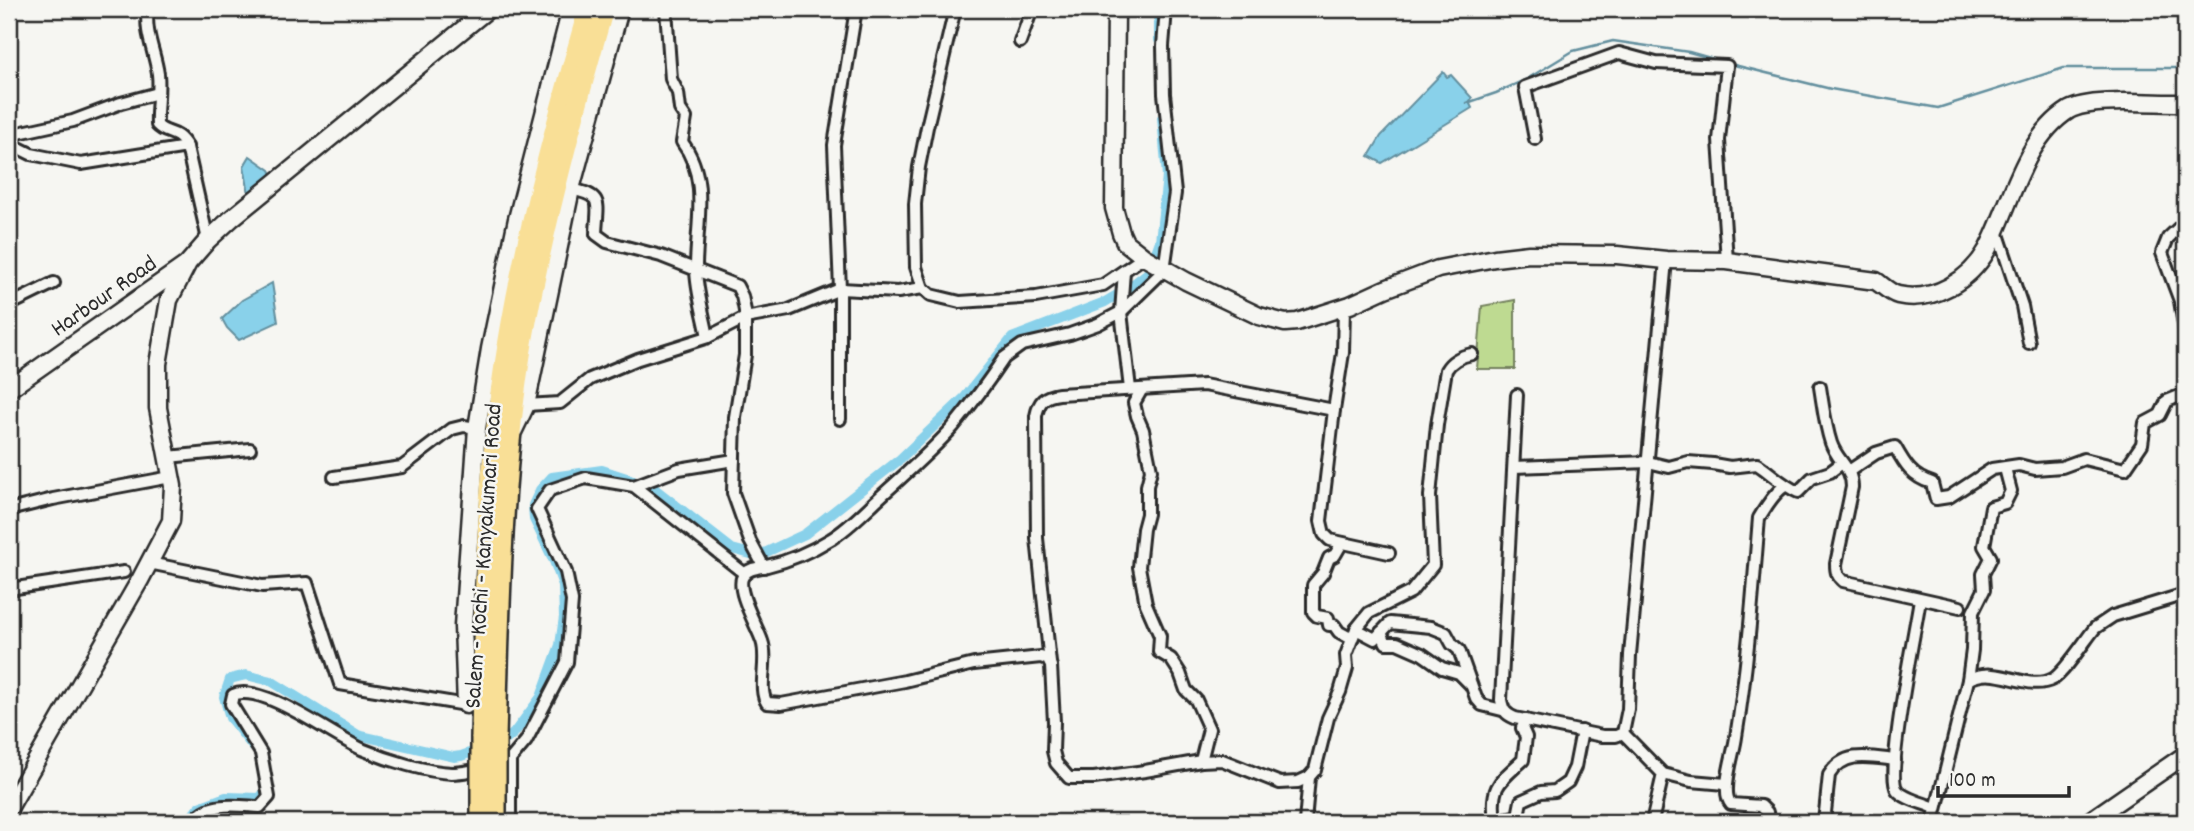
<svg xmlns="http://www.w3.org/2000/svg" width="2194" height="831" font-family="Dekko,sans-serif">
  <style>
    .green { fill: #beda91; stroke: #74825e; stroke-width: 2 }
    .water { fill: #89d1ea; stroke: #638f9e; stroke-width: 2 }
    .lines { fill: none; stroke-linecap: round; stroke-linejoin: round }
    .stream { stroke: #638f9e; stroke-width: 2.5 }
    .canal { stroke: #89d1ea; stroke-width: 10 }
    .street-casing { stroke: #2b2b2b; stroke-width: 16 }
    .secondary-casing { stroke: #2b2b2b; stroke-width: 21 }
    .highway-casing { stroke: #2b2b2b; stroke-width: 24 }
    .street { stroke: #f6f6f2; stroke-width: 10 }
    .secondary { stroke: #f6f6f2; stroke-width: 16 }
    .highway { stroke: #f9df96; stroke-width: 19 }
    .highway-bridge-casing { stroke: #2b2b2b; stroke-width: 24; stroke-linecap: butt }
    .highway-bridge { stroke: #f9df96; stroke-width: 19 }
    .labels { text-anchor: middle; stroke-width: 5; stroke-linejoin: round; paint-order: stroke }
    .street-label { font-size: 24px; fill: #2b2b2b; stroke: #f6f6f2 }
  </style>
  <rect width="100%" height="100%" fill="#f6f6f2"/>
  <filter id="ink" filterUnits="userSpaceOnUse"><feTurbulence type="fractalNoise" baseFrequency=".0143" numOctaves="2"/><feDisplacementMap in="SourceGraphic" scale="14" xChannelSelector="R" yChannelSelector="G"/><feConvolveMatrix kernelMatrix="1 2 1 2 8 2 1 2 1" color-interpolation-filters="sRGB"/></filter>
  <g filter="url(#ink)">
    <polygon class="green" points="1515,300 1515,369 1477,369 1482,306"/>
    <g class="water">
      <polygon points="1443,72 1447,77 1451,75 1472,98 1469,102 1472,108 1382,163 1369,156 1381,136"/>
      <polygon points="250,156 270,170 273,176 249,194 244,166"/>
      <polygon points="272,283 278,322 239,340 227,328 222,319 242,300"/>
    </g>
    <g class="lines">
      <g class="stream">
        <polyline points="1730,64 1831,89 1938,108 2064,68 2185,68"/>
        <polyline points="1467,103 1496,93 1527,79 1573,51 1613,41 1689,52 1721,61"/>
      </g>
      <g class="canal">
        <polyline points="1159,40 1159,9"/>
        <polyline points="495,743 507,739 514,733 541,697 560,645 564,617 563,585 554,561 534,519 533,505 540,490 552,477 602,470 651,486 732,549 758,556 805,534 899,460 965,397 1012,338 1105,302 1127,289 1149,272 1160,241 1167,176 1162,118"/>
        <polyline points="253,747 230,718 224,697 230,679 246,675 271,681 358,735 454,757 461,756 481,749"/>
        <polyline points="187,822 199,807 226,797 260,798 266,790 264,781"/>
      </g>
      <defs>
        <g id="street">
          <path d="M 148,9 C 144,32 155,52 158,74 C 160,91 156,108 157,125 C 167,136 176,128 187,147 L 208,240"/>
          <path d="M 666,9 L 671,79 L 678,93 L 680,109 L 686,118 L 682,142 C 710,179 696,225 696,268 C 696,290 704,315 708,337"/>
          <polyline points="955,9 927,127 919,167 915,204 916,267 923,288 931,295 960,302 1036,297 1103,285 1144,257"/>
          <path d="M 1166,9 L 1163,46 L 1164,94 L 1175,193 L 1164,270 L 1121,312 L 1098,324 L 1070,334 L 1022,345 L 1004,358 C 988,382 971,405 953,427 C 931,452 904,475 879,498 C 864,512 848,529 831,539 C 810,552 789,561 767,566 C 758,568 748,568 743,576 C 735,589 757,626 762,641 C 769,660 757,689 767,703 L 781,704 L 905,681 L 974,664 L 1041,657 L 1048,660 L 1051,666 L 1054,722 L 1053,751 L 1056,763 L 1069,778 L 1094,778 L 1145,771 L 1201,761 L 1222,760 L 1280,783 L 1298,782 L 1309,777 L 1315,770 L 1328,718 L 1340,692 L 1347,668 L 1346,655 L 1356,629 L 1369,613 L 1411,592 L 1433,565 L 1430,496 L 1437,425 L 1446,370 C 1452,360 1461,356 1472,354"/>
          <polyline points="1020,42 1032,9"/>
          <polyline points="9,135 73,121 121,103 158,93"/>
          <polyline points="1535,139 1525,87 1619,53 1656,63 1727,66 1719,140 1727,261"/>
          <polyline points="9,143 31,154 81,164 187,147"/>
          <path d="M 571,189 C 605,196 597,203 596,234 L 607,242 L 661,256 L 737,286 L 742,296 L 745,311 L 745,355 L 735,417 L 733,493 L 750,541 L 764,567"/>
          <polyline points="2185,222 2168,238 2162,253 2180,301 2185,331"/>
          <polyline points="1996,228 2022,306 2029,343"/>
          <polyline points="1124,271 1121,312 1130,389"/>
          <polyline points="9,305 54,283"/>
          <polyline points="1344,307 1343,353 1334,410 1321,521 1324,534 1330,540 1389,553"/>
          <path d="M 1820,387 C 1823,405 1825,425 1831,443 C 1837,461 1852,467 1852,487 L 1836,564 C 1836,572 1837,576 1843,581 L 1960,607"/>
          <polyline points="1142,389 1134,403 1137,416 1143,430 1151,470 1147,486 1147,514 1143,529 1139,567 1146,604 1160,636 1159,652 1171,659 1180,673 1186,690 1196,700 1209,729 1201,761"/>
          <path d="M 1517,395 L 1501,700 C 1503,710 1505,714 1515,718 L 1602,736 L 1616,736 L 1623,733 L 1628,709 L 1630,655 L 1666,260"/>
          <polyline points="526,405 560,403 590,379 638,359 708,337 745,318 789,310 840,289 898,292 923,288"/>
          <polyline points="840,419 840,289 834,145 856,9"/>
          <polyline points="168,457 250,449"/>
          <path d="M 1514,467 L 1648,462 L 1669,467 L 1688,462 L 1713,464 L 1730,467 L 1757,464 C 1771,473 1782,485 1798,492 L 1812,478 L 1830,472 L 1842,463"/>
          <path d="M 1849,471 L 1876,453 L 1895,447 C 1905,465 1912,477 1932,483 L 1936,499 L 1949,497 L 1992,469 L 2019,465 L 2035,469 L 2062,467 L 2084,459 L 2125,469 L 2142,444 L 2145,423 L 2160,415 L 2167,401 L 2182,395 L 2185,390"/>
          <polyline points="334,477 402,467 452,429 464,426 477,428"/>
          <polyline points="634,486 679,469 734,460"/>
          <polyline points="9,510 53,499 171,477"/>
          <polyline points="1342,543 1335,555 1329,558 1323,573 1313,585 1313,612 1317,616 1328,618 1329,625 1334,625 1339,632 1352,639"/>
          <polyline points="149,563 262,586 307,583 340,684 466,705"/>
          <polyline points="9,589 124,572"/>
          <path d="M 1920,599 C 1916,627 1885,774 1897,790 C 1904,799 1924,803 1935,808"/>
          <polyline points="1356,629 1375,639 1390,623 1431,627 1446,633 1452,644 1459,650 1476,698 1482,705 1502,710"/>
          <polyline points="1381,632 1386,643 1397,643 1422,654 1442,668 1459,673 1471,685"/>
          <path d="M 1050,663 L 1037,538 L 1036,416 C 1039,401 1044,396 1059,394 L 1204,385 L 1334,410"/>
          <polyline points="1968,680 1972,650 1973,612 1984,590 1983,574 1991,558 1984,546 1991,507 2005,503 2011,491 2005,468"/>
          <path d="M 1526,720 L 1522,728 L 1526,737 L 1523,760 C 1499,782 1490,786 1495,821 L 1518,816 L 1521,801 L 1541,792 L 1555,791 L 1568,782 L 1575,767 L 1582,731"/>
          <polyline points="1623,733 1663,774 1691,781 1726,784"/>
          <path d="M 194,822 C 207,800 238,806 260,807 L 269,797 L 261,753 L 231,704 L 233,695 C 263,682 333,737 364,750 C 388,760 426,772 452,773 C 462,773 473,770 484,769"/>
          <polyline points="510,822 510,760 526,741 567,662 572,601 566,572 537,509 550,490 586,478 634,486 745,574"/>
          <polyline points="1305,822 1309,777"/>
          <polyline points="1652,822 1663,774"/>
          <path d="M 1768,822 L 1767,812 L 1761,806 L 1731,804 C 1720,792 1734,754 1736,737 C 1748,664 1753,591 1759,518 C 1765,508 1776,491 1785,486"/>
          <path d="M 1824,822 L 1829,775 C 1844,750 1870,757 1895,760"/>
          <path d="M 1933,822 L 1968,680 C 1996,663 2027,693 2053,679 C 2064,673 2086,639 2095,628 L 2113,616 L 2185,594"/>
        </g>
        <g id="secondary">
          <path d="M 1116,9 L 1114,208 L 1121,233 L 1125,242 L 1144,257 L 1186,281 L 1259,316 L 1285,323 L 1297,322 L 1350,305 L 1385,289 L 1438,269 L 1495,258 L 1529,254 L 1617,255 L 1666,260 L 1727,261 L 1876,281 C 1882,285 1890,293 1898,295 C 1933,303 1970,280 1987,250 C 2011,205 2023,139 2069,110 C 2091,97 2158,104 2185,103"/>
          <polyline points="9,389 186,265"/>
          <polyline points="514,430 526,405 571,189 620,9"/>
          <polyline points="466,705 463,626 477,428 490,349 517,219 571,9"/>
          <polyline points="9,808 140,580 171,521 173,486 158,408 158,364 169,300 188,263 208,240 232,218 488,9"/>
          <polyline points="2088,822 2185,755"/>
        </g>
        <g id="highway">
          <path d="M 481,738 C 483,637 484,536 495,435 C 510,290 548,148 588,9"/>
          <path d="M 496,738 C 500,604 501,469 524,337 C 544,226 573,117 604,9"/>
        </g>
      </defs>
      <use href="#street" class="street-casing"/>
      <use href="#secondary" class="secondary-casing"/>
      <use href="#highway" class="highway-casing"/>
      <use href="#street" class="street"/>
      <use href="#secondary" class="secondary"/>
      <use href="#highway" class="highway"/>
      <defs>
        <g id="highway-bridge">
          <polyline points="481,738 481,822"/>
          <polyline points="496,738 496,822"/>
        </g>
      </defs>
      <use href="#highway-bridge" class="highway-bridge-casing"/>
      <use href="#highway-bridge" class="highway-bridge"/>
    </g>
  </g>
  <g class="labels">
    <g class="street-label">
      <text transform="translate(103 295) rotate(-35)" y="8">Harbour Road</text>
      <text transform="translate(482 556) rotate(-86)" y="8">Salem - Kochi - Kanyakumari Road</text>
    </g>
  </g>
  <rect width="2194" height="831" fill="none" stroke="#f6f6f2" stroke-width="35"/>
  <rect x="18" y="18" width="2159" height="796" fill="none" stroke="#2b2b2b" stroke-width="2.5" filter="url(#ink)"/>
  <path d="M1938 786v10h131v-10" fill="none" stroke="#2b2b2b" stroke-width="3.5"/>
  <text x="1949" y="786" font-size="21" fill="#2b2b2b" stroke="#f6f6f2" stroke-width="5" paint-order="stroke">100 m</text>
</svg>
